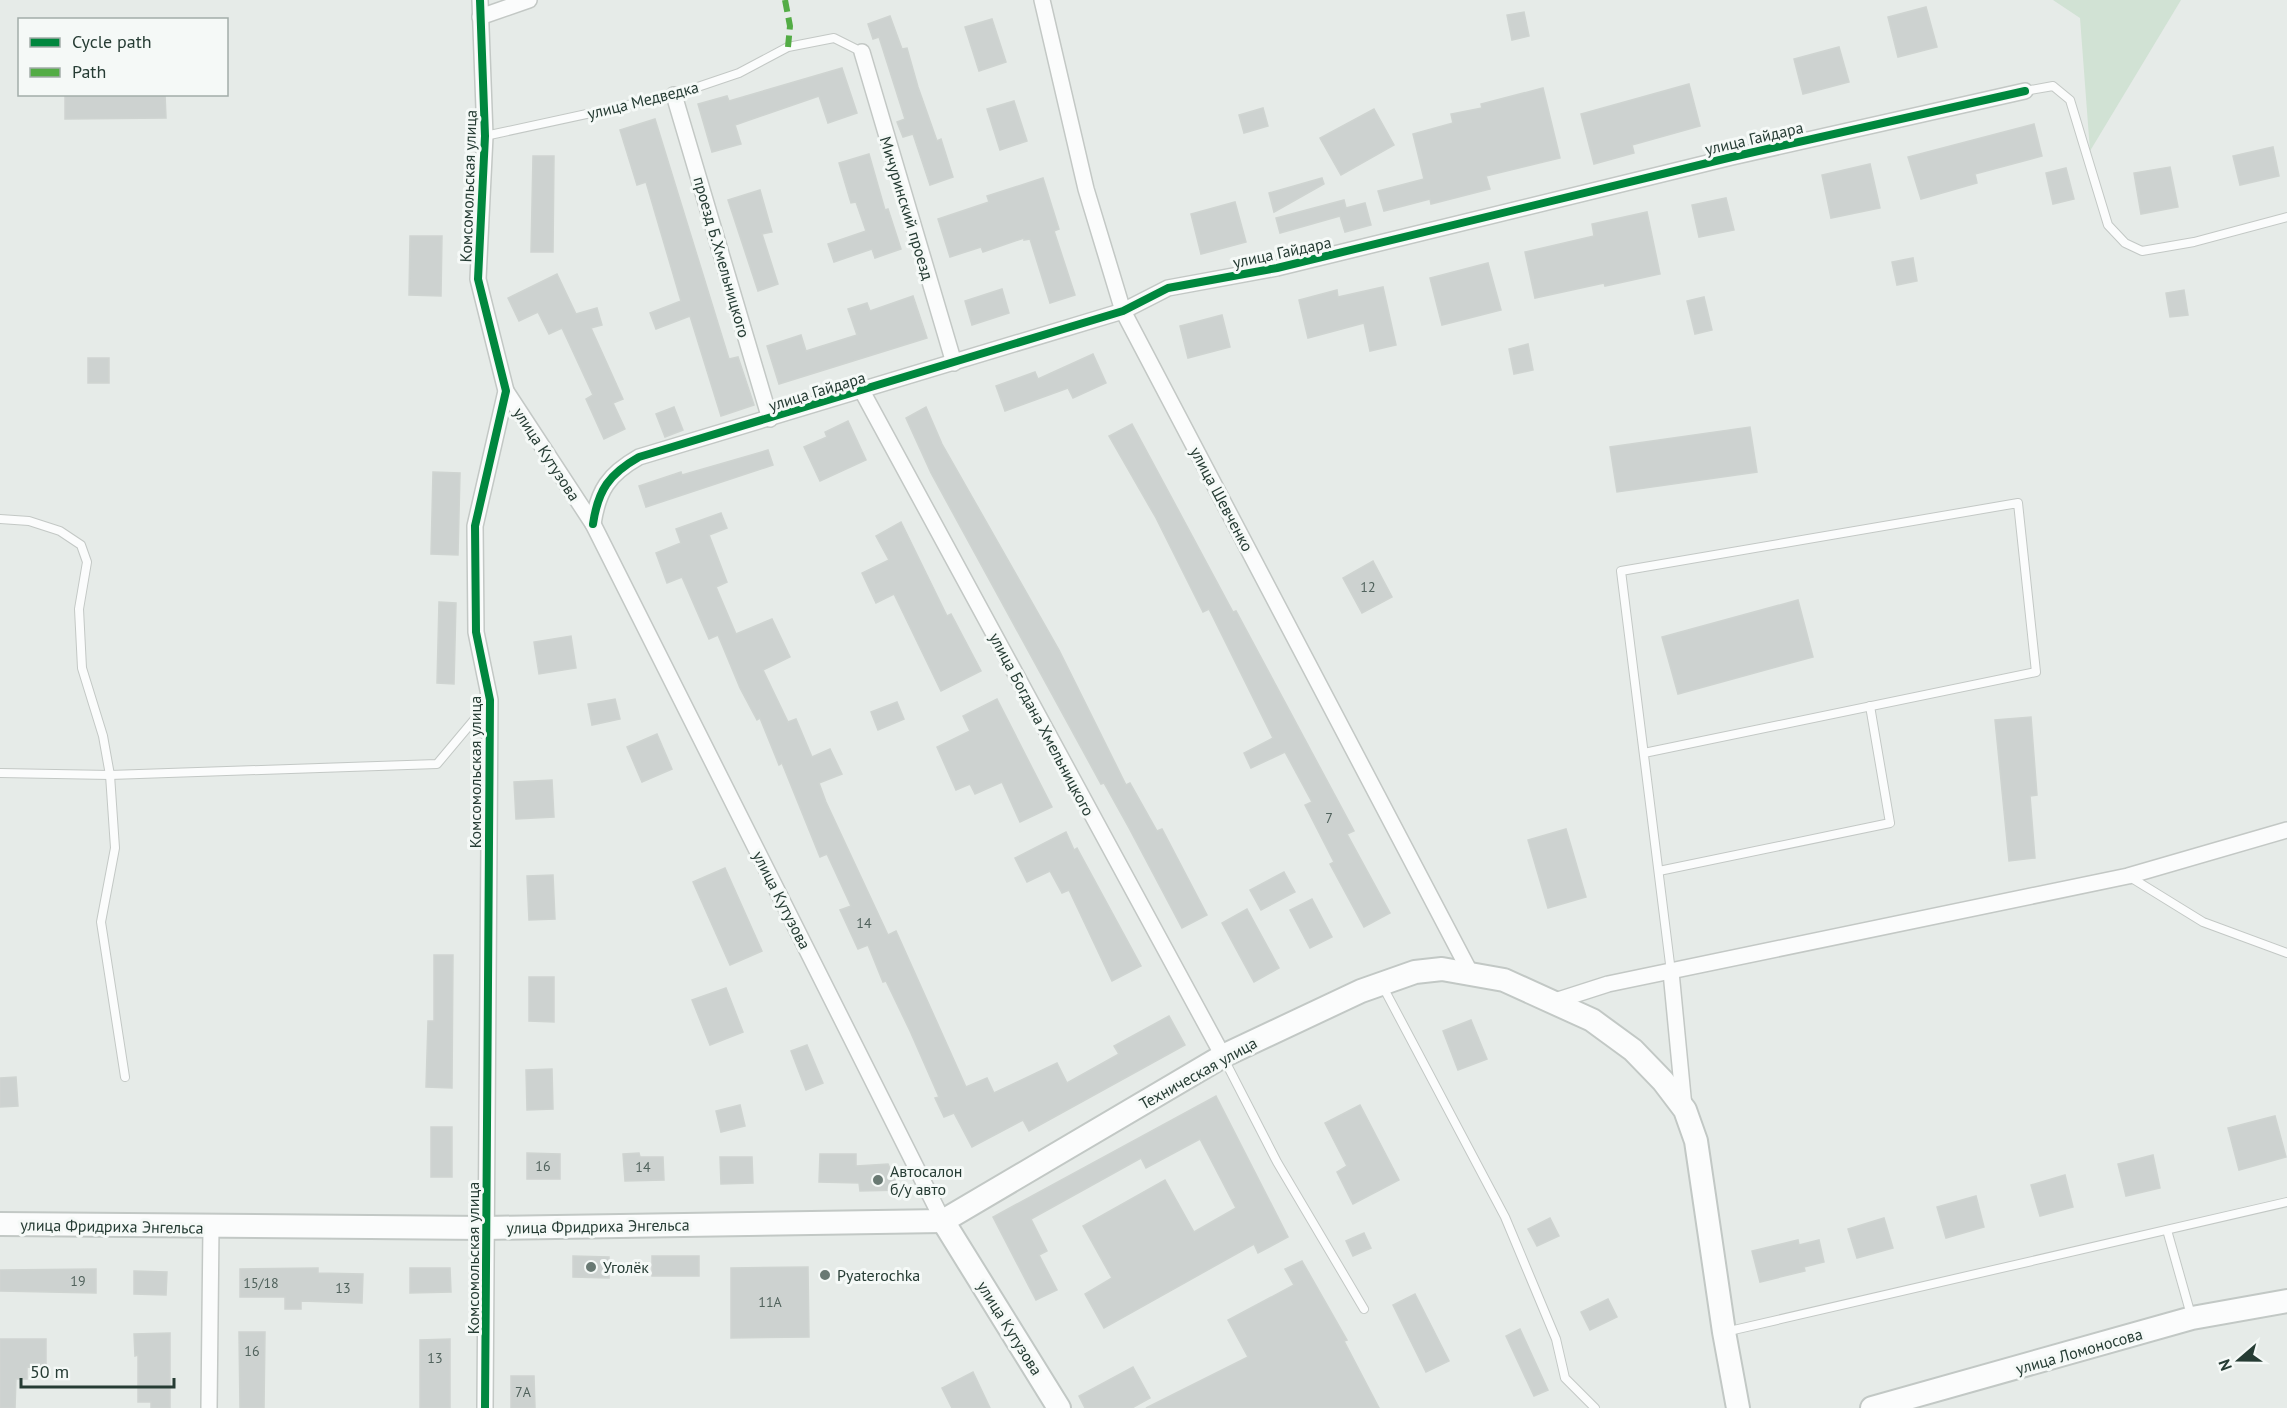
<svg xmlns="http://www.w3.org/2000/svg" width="2287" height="1408" font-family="'PT Sans',sans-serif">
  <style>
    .green { fill: #d1e2d4 }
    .building { fill: #cdd2d0; stroke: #cfd4d1; stroke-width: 1.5 }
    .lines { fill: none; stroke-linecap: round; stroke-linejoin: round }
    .lane-casing { stroke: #c3c8c5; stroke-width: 10 }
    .street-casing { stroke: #c3c8c5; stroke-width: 18 }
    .secondary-casing { stroke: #c2c8c5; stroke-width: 26 }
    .lane { stroke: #fbfcfc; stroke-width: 8 }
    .street { stroke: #fbfcfc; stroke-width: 15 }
    .secondary { stroke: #fbfcfc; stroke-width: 22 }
    .quiet { stroke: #53ac45; stroke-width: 6; stroke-dasharray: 12 6; stroke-linecap: butt }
    .cycleway-casing { stroke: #f5f9f7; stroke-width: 11 }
    .cycleway { stroke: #00873e; stroke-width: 8 }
    .poi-dot { fill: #697973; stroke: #f5f9f7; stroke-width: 2 }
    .labels { text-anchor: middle; stroke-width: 6; stroke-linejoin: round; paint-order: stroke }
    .number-label { font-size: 14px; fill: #50625c }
    .street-label { font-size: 16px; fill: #263c34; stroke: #f5f9f7 }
    .poi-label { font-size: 16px; fill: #263c34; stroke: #f5f9f7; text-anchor: start }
  </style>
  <rect width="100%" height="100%" fill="#e6ebe8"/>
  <polygon class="green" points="2053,0 2181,0 2090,151 2080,18"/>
  <g class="building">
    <polygon points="1926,7 1937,47 1898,57 1888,17"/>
    <polygon points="1524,12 1529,36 1512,40 1507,15"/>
    <polygon points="890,16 902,49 907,48 918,87 937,141 941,139 953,177 930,185 913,134 903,137 897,122 905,119 879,37 873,39 868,24"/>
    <polygon points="992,19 1006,62 979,71 965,27"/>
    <polygon points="1839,47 1849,82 1803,94 1794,59"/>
    <polygon points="842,68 857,113 828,123 819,96 735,125 741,144 712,152 698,104 727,96 729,101"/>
    <polygon points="1689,84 1700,126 1632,145 1634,153 1594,164 1581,114"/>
    <polygon points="1543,88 1560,158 1486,176 1490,189 1431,204 1430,199 1384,211 1378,191 1424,179 1413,134 1453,123 1451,114 1482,108 1481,104"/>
    <polygon points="65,94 165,94 166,118 65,119"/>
    <polygon points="1014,101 1027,141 1000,150 987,109"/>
    <polygon points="1263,108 1268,126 1244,133 1239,115"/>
    <polygon points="1374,109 1394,145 1341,175 1320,138"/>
    <polygon points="655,119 729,359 738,357 754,405 721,416 690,316 656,329 650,313 681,301 646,182 637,185 620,130"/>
    <polygon points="2034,124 2042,156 1975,174 1977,183 1921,199 1908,157"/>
    <polygon points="2273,147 2279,176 2240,185 2233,156"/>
    <polygon points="869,154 885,210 888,209 901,249 875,258 872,249 834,262 828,244 866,231 856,202 851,203 839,163"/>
    <polygon points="533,156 554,156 553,252 531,252"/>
    <polygon points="1870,164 1880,208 1831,218 1822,175"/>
    <polygon points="2170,167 2178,207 2141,214 2134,173"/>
    <polygon points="2066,168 2074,199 2053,204 2046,173"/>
    <polygon points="1043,178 1059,229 1054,231 1075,295 1050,303 1030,239 1024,240 1024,238 983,252 981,247 950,257 938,219 989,202 987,196"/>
    <polygon points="1322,178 1324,184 1274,212 1269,193"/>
    <polygon points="760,190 772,232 762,234 778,284 758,291 728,200"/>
    <polygon points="1726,198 1734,230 1699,237 1692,205"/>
    <polygon points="1344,200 1346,208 1365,203 1371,225 1345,232 1340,216 1280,233 1276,218"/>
    <polygon points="1235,202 1246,242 1201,254 1191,214"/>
    <polygon points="1647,212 1660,274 1605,286 1604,283 1535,298 1525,252 1594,236 1592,224"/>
    <polygon points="410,236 442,236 441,296 409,295"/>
    <polygon points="1913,258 1917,281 1897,285 1892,262"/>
    <polygon points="1488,263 1501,310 1442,325 1430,278"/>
    <polygon points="557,274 576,314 597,308 602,325 591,328 623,399 613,403 625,429 604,439 586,399 593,395 562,328 549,334 538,312 519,321 508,298"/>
    <polygon points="1383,287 1396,345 1370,351 1364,323 1308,338 1299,300 1337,290 1338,297"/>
    <polygon points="1002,289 1009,313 972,325 965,301"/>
    <polygon points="2184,290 2188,315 2170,317 2166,293"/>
    <polygon points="913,296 927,338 779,384 767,346 801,335 806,351 857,335 848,309 867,303 870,311"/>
    <polygon points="1704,297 1712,330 1695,334 1687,301"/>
    <polygon points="1222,315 1230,347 1188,358 1180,326"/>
    <polygon points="1528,344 1533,370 1514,374 1509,349"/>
    <polygon points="1093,354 1106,383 1073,398 1068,388 1005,411 996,386 1035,372 1038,379"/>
    <rect x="88" y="358" width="21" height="25"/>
    <polygon points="674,407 683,430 665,437 656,414"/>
    <polygon points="926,407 942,444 1059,650 1126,785 1130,783 1157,831 1162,829 1207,915 1182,928 1129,828 1104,783 1101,784 931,473 906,418"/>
    <polygon points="848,421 866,460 820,481 804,447 827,437 825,432"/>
    <polygon points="1132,424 1233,612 1236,611 1354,831 1347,834 1390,913 1364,927 1330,864 1334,862 1305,805 1312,802 1285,752 1251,768 1244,753 1273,738 1209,609 1203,612 1156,518 1109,436"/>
    <polygon points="1750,427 1757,472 1617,492 1610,447"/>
    <polygon points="768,450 773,465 646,507 639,486 681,472 682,475"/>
    <polygon points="433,472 460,473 458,555 431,554"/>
    <polygon points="721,513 727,528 709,535 727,582 716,587 736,634 772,619 790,657 763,670 788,722 796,719 812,757 830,749 842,774 819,783 826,802 888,935 896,931 966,1087 987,1078 994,1093 1057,1063 1067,1083 1119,1054 1114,1046 1169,1016 1185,1045 1029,1131 1023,1120 972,1147 954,1113 944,1117 935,1098 939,1097 910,1031 886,981 883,982 868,945 858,949 840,910 851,906 827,854 820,857 782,763 779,765 760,718 757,720 740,688 718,635 709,639 682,577 667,583 656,553 681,543 676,529"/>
    <polygon points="901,522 947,616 951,614 981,671 941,691 894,594 876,603 862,573 889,560 876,536"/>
    <polygon points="1373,561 1392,597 1362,613 1343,578"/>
    <polygon points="1798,600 1813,657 1678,694 1662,637"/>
    <polygon points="439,602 456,603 454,684 437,683"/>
    <polygon points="571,636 576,668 539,674 534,642"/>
    <polygon points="615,699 620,719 592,725 588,704"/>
    <polygon points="997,699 1052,807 1020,822 1002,782 975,794 970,784 956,790 937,747 970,731 963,716"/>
    <polygon points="897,702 904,719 878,730 871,712"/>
    <polygon points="2031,717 2037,795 2030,796 2035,858 2009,861 1995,720"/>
    <polygon points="657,734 672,769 642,782 627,747"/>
    <polygon points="552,780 554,817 516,819 514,782"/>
    <polygon points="1566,829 1586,897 1548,908 1528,840"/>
    <polygon points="1066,832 1074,850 1077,848 1141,966 1112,981 1069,890 1062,893 1050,871 1027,882 1015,858"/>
    <polygon points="725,868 762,951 730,965 693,882"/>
    <polygon points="1284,872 1295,892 1261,910 1250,890"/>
    <polygon points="553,875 555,919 529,920 527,876"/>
    <polygon points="1312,899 1332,937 1310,948 1290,910"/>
    <polygon points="1247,909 1279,968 1254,982 1222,923"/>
    <polygon points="434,955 453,955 452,1088 426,1087 428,1021 434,1021"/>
    <polygon points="529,977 554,977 554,1022 529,1021"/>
    <polygon points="726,988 743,1032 710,1045 692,1000"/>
    <polygon points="1471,1020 1487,1059 1458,1070 1443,1031"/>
    <polygon points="807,1045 823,1083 806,1090 791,1051"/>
    <polygon points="552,1069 553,1109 527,1110 526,1070"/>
    <polygon points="16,1077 18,1106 0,1107 0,1078"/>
    <polygon points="1216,1096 1288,1237 1258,1253 1254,1244 1104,1328 1085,1294 1112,1278 1083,1226 1165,1180 1194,1232 1236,1208 1200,1139 1146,1168 1141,1158 1031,1219 1047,1251 1039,1255 1057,1290 1036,1300 993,1217"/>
    <polygon points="740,1105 745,1126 721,1132 716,1111"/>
    <polygon points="1360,1105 1399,1180 1353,1204 1337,1172 1347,1166 1325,1123"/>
    <polygon points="2275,1116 2286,1157 2239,1170 2228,1128"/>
    <rect x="431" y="1127" width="21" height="50"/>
    <polygon points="527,1153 560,1154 560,1179 527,1179"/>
    <polygon points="639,1153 640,1157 663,1157 664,1180 625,1181 623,1154"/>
    <polygon points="820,1154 856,1154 856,1166 888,1164 900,1190 860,1191 859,1183 819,1182"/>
    <polygon points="2153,1155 2160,1188 2126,1196 2118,1164"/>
    <polygon points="720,1157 752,1157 753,1183 721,1184"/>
    <polygon points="2065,1175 2073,1207 2040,1216 2031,1185"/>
    <polygon points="1976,1196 1984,1227 1946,1238 1937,1207"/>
    <polygon points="1550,1218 1559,1236 1537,1246 1528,1229"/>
    <polygon points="1884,1218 1893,1248 1857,1258 1848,1229"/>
    <polygon points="1364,1233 1371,1248 1353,1256 1346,1241"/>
    <polygon points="1798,1240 1799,1245 1819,1240 1824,1262 1804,1267 1805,1271 1760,1282 1752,1251"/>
    <polygon points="573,1256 609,1257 609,1278 573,1277"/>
    <rect x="652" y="1256" width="47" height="20"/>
    <polygon points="1302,1261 1347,1340 1344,1341 1379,1408 1146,1408 1248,1357 1228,1320 1294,1285 1285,1269"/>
    <polygon points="808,1267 809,1337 731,1338 731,1268"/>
    <polygon points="318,1268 318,1273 363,1274 362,1303 301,1301 301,1309 285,1309 285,1297 240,1297 240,1269"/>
    <polygon points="410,1268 450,1268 451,1292 410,1293"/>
    <polygon points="96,1269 96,1293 0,1291 0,1270"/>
    <polygon points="134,1271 167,1272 166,1295 134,1294"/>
    <polygon points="1415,1294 1449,1361 1426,1372 1393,1305"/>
    <polygon points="1608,1299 1617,1317 1590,1330 1581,1312"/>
    <polygon points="1520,1329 1548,1390 1534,1396 1506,1336"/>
    <polygon points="239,1332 265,1332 264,1408 240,1408"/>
    <polygon points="170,1333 170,1408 151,1408 151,1402 138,1402 138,1355 135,1356 134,1334"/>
    <polygon points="0,1339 46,1339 46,1368 27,1367 27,1379 16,1379 15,1408 0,1408"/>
    <polygon points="450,1339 450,1408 420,1408 420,1340"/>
    <polygon points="1133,1367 1150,1398 1132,1408 1085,1408 1079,1396"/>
    <polygon points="973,1372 990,1408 952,1408 942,1388"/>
    <polygon points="511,1376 534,1376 535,1408 511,1408"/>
  </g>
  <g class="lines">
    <defs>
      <g id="lane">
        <polyline points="2025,91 2053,86 2070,100 2108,225 2125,243 2142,251 2194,242 2287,217"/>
        <polyline points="485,136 674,95 739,73 788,47 834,38 862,52"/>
        <polyline points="0,519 29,521 60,531 81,545 87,562 79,609 82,668 103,736 110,775 115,848 101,922 125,1077"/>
        <polyline points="1644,753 2036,672 2018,503 1621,571 1671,972"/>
        <polyline points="0,773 110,775 437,764 489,702"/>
        <polyline points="1659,871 1890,823 1870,706"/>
        <polyline points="2130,877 2203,922 2287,953"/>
        <polyline points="1382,985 1505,1217 1556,1339 1565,1378 1595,1408"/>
        <polyline points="1223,1057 1277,1162 1364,1309"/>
        <polyline points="2167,1230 2191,1315"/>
        <polyline points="1725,1332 2287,1202"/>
      </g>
      <g id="street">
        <polyline points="480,0 485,136 478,279 506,391 475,526 476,632 490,700 485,1408"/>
        <polyline points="1042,0 1086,189 1123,311 1470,972"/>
        <polyline points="480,17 529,0"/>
        <polyline points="862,52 954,363"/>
        <polyline points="674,95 770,419"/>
        <polyline points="506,391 593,524 943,1221"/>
        <polyline points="862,391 1223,1056"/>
        <path d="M 593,524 C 598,490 609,474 639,457 L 1123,311 L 1168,288 L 1277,268 L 1732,157 L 2025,91"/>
        <polyline points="1671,972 1684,1107"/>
        <polyline points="1555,1001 1608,984 2128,876 2287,830"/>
        <polyline points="209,1408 211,1227"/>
      </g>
      <g id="secondary">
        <polyline points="943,1221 1059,1408"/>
        <polyline points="0,1224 485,1228 943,1221 1223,1056 1361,991 1415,972 1442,969 1504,980 1592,1020 1633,1050 1663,1081 1685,1110 1696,1141 1724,1332 1738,1408"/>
        <polyline points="1872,1408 2192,1318 2287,1301"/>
      </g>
    </defs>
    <use href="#lane" class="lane-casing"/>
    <use href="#street" class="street-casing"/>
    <use href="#secondary" class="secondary-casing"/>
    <use href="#lane" class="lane"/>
    <use href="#street" class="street"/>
    <use href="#secondary" class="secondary"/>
    <polyline class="quiet" points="785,0 790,26 788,47"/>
    <defs>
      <g id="cycleway">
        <polyline points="480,0 485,136 478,279 506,391 475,526 476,632 490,700 485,1408"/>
        <path d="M 593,524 C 598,490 609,474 639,457 L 1123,311 L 1168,288 L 1277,268 L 1732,157 L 2025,91"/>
      </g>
    </defs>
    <use href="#cycleway" class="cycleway-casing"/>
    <use href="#cycleway" class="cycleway"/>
  </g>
  <g class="poi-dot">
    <circle cx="878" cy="1180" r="6"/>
    <circle cx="591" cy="1267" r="6"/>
    <circle cx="825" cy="1275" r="6"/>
  </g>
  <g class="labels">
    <g class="number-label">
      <text x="1368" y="592">12</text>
      <text x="1329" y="823">7</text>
      <text x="864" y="928">14</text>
      <text x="543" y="1171">16</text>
      <text x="643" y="1172">14</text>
      <text x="78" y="1286">19</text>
      <text x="261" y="1288">15/18</text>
      <text x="343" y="1293">13</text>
      <text x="770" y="1307">11А</text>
      <text x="252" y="1356">16</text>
      <text x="435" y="1363">13</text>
      <text x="523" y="1397">7А</text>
    </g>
    <g class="street-label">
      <text transform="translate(643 100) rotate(-14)" y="6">улица Медведка</text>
      <text transform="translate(1754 138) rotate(-13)" y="6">улица Гайдара</text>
      <text transform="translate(468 186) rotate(-88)" y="6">Комсомольская улица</text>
      <text transform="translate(907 208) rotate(73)" y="6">Мичуринский проезд</text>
      <text transform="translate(1282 252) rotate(-12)" y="6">улица Гайдара</text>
      <text transform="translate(722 257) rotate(74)" y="6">проезд Б.Хмельницкого</text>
      <text transform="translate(817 391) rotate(-17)" y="6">улица Гайдара</text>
      <text transform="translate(547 454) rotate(57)" y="6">улица Кутузова</text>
      <text transform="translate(1222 499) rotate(62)" y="6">улица Шевченко</text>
      <text transform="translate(1042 724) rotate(62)" y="6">улица Богдана Хмельницкого</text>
      <text transform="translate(475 772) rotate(-90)" y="6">Комсомольская улица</text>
      <text transform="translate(782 900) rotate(63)" y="6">улица Кутузова</text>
      <text transform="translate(1198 1073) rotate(-29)" y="6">Техническая улица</text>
      <text transform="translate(112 1226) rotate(1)" y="6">улица Фридриха Энгельса</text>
      <text transform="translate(598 1226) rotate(-1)" y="6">улица Фридриха Энгельса</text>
      <text transform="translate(473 1258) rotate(-90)" y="6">Комсомольская улица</text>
      <text transform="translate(1010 1328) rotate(58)" y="6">улица Кутузова</text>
      <text transform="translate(2079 1351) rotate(-16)" y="6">улица Ломоносова</text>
    </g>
    <g class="poi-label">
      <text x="890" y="1177">Автосалон<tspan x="890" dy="18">б/у авто</tspan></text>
      <text x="603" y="1273">Уголёк</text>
      <text x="837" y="1281">Pyaterochka</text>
    </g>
  </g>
  <rect x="18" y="18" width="210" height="78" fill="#f5f9f7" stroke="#a2ada9" stroke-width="1.5"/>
  <rect x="30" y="38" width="30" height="9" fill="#00873e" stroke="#a2ada9" stroke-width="1.5"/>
  <text x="72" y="48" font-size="18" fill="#263c34">Cycle path</text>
  <rect x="30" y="68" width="30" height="9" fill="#53ac45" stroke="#a2ada9" stroke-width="1.5"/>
  <text x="72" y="78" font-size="18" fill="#263c34">Path</text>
  <g transform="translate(2239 1360) rotate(250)" stroke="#f5f9f7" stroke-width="4.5" paint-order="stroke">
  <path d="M0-4.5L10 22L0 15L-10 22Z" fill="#263c34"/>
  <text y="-9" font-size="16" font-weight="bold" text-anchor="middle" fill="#263c34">N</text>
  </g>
  <path d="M21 1378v9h153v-9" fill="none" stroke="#263c34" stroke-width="3"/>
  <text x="30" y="1378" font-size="18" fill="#263c34" stroke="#f5f9f7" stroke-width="4.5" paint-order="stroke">50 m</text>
</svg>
